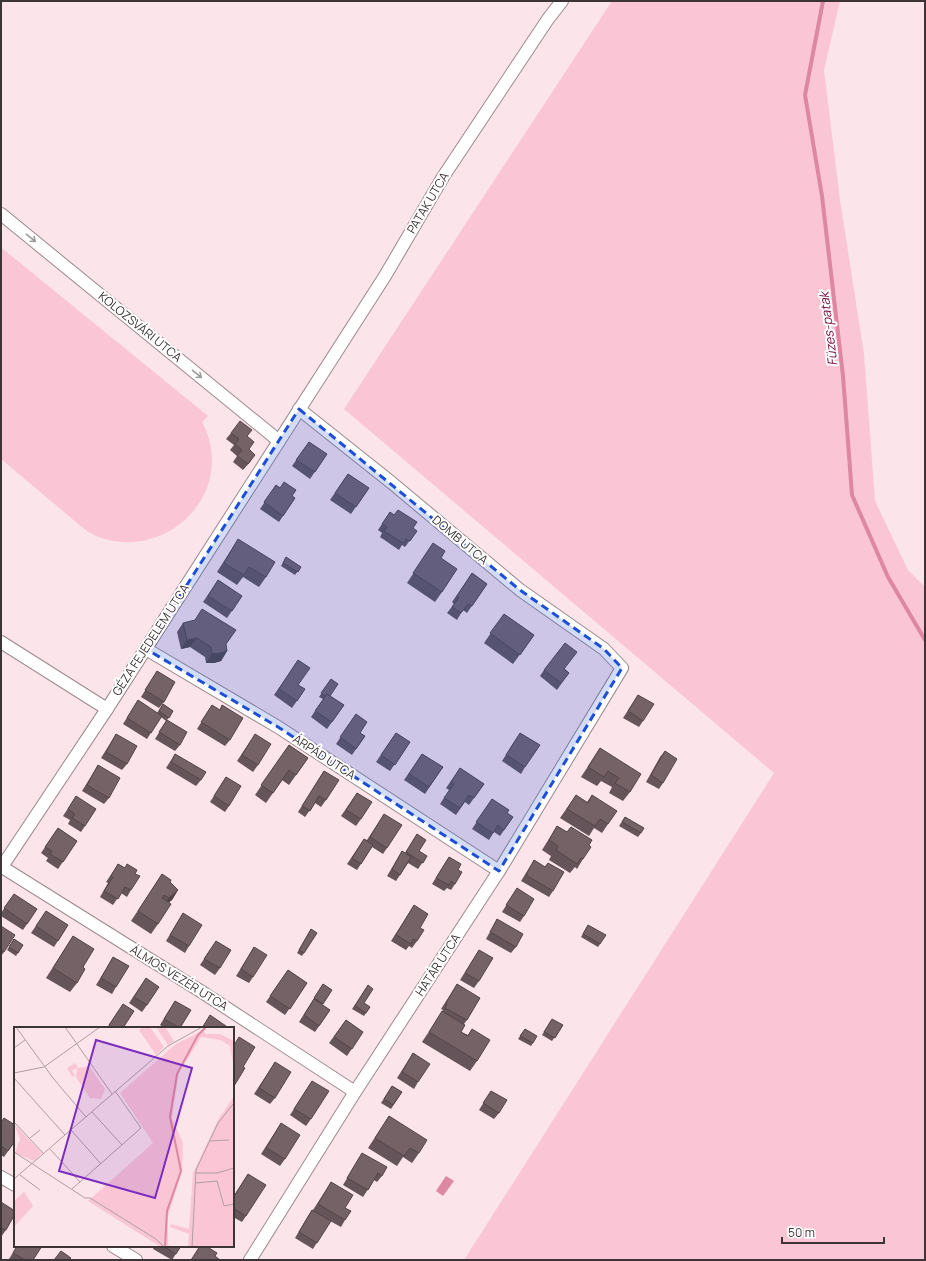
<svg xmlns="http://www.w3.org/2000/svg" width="926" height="1261" font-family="Manrope,sans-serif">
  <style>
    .green { fill: #fac6d5 }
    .water { fill: #de87a3 }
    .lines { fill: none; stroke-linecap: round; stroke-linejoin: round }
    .stream { stroke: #de87a3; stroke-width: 4 }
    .street-casing { stroke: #9c888d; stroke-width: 14 }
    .street { stroke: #fff; stroke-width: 12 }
    .wall { fill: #655459 }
    .shaded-wall { fill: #524548 }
    .building { fill: #756267; stroke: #524548 }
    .oneway { stroke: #9e9a9a }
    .marked { fill: #1d4ed8; fill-opacity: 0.2; stroke: #1d4ed8; stroke-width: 3; stroke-dasharray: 8 5; stroke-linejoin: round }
    .labels { text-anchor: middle; stroke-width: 4; stroke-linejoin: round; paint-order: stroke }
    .street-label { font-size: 12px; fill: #3c3436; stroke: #fff }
    .water-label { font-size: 13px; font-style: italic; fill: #780f40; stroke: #fff }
    .inset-river { fill: none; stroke: #de87a3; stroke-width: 2 }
    .inset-road { fill: none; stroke: #af9ea2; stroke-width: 1 }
    .view { fill: #7b2cbf; fill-opacity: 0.15; stroke: #7b2cbf; stroke-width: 2 }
    .inset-edge { fill: none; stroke: #3c3436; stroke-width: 2 }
  </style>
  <rect width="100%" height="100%" fill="#fbe4ea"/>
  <g class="green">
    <polygon points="612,1 840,1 824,70 840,200 864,354 875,501 908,570 925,587 925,1260 464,1260 774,773 344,409"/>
    <path d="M 3,249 L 208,416 L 202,422 C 239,491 167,564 96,536 C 86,532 73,519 64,512 C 43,494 22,477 1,459 L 1,250 Z"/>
  </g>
  <polygon class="water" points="446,1176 454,1181 443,1196 436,1191"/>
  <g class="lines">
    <polyline class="stream" points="823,1 805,95 822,196 843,376 852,495 888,577 925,640"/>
    <defs>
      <g id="street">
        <polyline points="1,214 279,441"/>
        <polyline points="1,642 107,709"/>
        <polyline points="146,649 278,727 499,871"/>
        <polyline points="2,867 202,992 355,1092"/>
        <polyline points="1,868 107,709 385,276 443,177 548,19 562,1"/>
        <polyline points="1,1177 15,1185"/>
        <polyline points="113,1246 136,1260"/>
        <polyline points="250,1260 355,1092 499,871 622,668 604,649 520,590 392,483 299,409"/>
      </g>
    </defs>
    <use href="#street" class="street-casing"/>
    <use href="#street" class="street"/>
  </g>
  <g class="wall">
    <polygon points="231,433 247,437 251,461 243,470 233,462 237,456 230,450 234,445 226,439"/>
    <polygon points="309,442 327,454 310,479 292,466"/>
    <polygon points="348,474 369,488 351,514 330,500"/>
    <polygon points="276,485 295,498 279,522 260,509"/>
    <polygon points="390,512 417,531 405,547 402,545 399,550 380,537 382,533 378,530"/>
    <polygon points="238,539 266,577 259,587 243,577 237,585 217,572"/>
    <polygon points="433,543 441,558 442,592 435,602 407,583"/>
    <polygon points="286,557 301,567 295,575 281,566"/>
    <polygon points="472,573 487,584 467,613 463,610 457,620 447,613 454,604 452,602"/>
    <polygon points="218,580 242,596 227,618 203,602"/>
    <polygon points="504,614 534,635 513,664 484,643"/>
    <polygon points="183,623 226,644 227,651 221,661 214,663 206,663 205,657 190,647 181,649 177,632"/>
    <polygon points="298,660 298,685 305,689 292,708 274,695"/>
    <polygon points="565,669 569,673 557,690 540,676 544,670"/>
    <polygon points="157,671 164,702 159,708 141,697"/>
    <polygon points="331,679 330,696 344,705 327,729 311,717 323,699 319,697"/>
    <polygon points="638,695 643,721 639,727 623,718"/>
    <polygon points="138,700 157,713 163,704 173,711 167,720 180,745 175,751 155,739 166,721 161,717 147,739 123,724"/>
    <polygon points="212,705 230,740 225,746 197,729"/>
    <polygon points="356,714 360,733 365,736 352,755 336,744"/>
    <polygon points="396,733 410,742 390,771 376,762"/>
    <polygon points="116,734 127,764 122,770 101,758"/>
    <polygon points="516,739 525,767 521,774 502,761"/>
    <polygon points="251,740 258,765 253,772 237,761"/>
    <polygon points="289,745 308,758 289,785 282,780 266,803 255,795"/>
    <polygon points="600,748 630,792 623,801 609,793 612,787 601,781 597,786 581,777"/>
    <polygon points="665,751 663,783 659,789 646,782 660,757"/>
    <polygon points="175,754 201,780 196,786 166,768"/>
    <polygon points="422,754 443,767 425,794 404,780"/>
    <polygon points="98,765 109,798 104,804 82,791"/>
    <polygon points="460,768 484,784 469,805 465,802 456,815 440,804 449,790 446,788"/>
    <polygon points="324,771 326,800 321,807 315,803 305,817 298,812"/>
    <polygon points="226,777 229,806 225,812 210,802"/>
    <polygon points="357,793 361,819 356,826 341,816"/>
    <polygon points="576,795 587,802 592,795 608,824 602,833 594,828 589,836 560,818"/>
    <polygon points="76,796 85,826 81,832 68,824 70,820 63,816"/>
    <polygon points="492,799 507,813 513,817 500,836 494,832 489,840 472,829"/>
    <polygon points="384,814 387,848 383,854 372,847 357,870 347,864 364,839 367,840"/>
    <polygon points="625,817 641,833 638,837 619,826"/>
    <polygon points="557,826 567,832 571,827 589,845 583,859 577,869 575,867 570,873 549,860 551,856 542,850"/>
    <polygon points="58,828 77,841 58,869 46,861 48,858 41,853"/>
    <polygon points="417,834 419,851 427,856 418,869 408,863 396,881 387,876 402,851 405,853"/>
    <polygon points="449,857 455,884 451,890 447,888 444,891 432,884"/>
    <polygon points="534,860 545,867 548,863 553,891 549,897 521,881"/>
    <polygon points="118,864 135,874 131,890 127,897 121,893 113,905 100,897 108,883 106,882"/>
    <polygon points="162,874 178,890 172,900 169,902 158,924 151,934 131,921"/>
    <polygon points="517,888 524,916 520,922 502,912"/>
    <polygon points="14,894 37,909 23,930 1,916 1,913"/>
    <polygon points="414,905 420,928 417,941 412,948 409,946 406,950 391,941"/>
    <polygon points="46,911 68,925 54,947 31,933"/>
    <polygon points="183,913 189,946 185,953 166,941"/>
    <polygon points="497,919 516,947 511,953 486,939"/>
    <polygon points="588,925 600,944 598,947 581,937"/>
    <polygon points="1,926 4,952 1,956"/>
    <polygon points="311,929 317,933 302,956 297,953"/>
    <polygon points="73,936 83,967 77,983 70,992 46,978"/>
    <polygon points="14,939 23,945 16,956 7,950"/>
    <polygon points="216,941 220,968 215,975 200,965"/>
    <polygon points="254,947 253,977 249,983 236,976"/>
    <polygon points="479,950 479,981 474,988 460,980"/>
    <polygon points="113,957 116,987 112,994 96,985 109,964"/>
    <polygon points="288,970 307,983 285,1015 266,1002"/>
    <polygon points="146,978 147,1005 142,1012 129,1003"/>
    <polygon points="323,984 332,990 322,1005 330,1010 315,1032 299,1022"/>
    <polygon points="457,984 467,1020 464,1024 461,1032 468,1035 472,1029 477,1061 470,1071 422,1042 442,1012 443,1010 441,1009"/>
    <polygon points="368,985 364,1003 370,1007 364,1016 352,1009"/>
    <polygon points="175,1001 180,1028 164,1028 160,1025"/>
    <polygon points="119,1010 123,1028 107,1028"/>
    <polygon points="346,1020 363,1032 347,1056 329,1043"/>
    <polygon points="550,1022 563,1025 552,1041 542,1035"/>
    <polygon points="525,1029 533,1043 531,1046 518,1039"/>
    <polygon points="413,1053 418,1082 414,1089 397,1078"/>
    <polygon points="275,1062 275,1098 270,1104 254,1094"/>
    <polygon points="312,1081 311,1119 306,1126 290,1115"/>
    <polygon points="392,1086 402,1092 391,1109 381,1103"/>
    <polygon points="491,1091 499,1113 494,1119 479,1110"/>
    <polygon points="389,1116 419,1153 412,1163 403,1157 397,1166 368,1148"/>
    <polygon points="1,1122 15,1141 4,1157 1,1155"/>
    <polygon points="281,1123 285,1159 280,1166 261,1154"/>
    <polygon points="362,1153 382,1176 377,1182 374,1180 363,1197 343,1185"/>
    <polygon points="248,1174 246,1216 242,1222 233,1217 233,1197"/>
    <polygon points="331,1182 345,1208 345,1220 341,1227 330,1221 313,1249 295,1238 308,1216 312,1210 313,1210"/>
    <polygon points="1,1202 6,1230 1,1237"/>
    <polygon points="17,1246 42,1246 33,1260 10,1260 9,1259"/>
    <polygon points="154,1246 181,1246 172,1260 153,1249"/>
  </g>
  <g class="shaded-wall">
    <polygon points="197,638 190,647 181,649 187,640"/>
    <polygon points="227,651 221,661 214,663 206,663 212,654"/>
    <polygon points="178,890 172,900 162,908 169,898"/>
  </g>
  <g class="building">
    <polygon points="240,421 252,430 247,436 254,442 249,449 255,455 248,464 237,456 242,450 235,444 239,439 231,433"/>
    <polygon points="309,442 327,454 315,472 296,460"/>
    <polygon points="348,474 369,488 356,507 335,493"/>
    <polygon points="284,482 296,490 292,496 295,498 283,516 264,502 276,485 280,488"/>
    <polygon points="398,510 417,522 413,528 417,531 410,541 406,539 403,543 384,531 387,527 382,524 390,512 394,515"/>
    <polygon points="238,539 275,562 266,577 249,567 244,575 224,563"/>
    <polygon points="433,543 445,551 441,558 457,569 442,592 413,573"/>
    <polygon points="286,557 301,567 298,572 283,563"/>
    <polygon points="472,573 487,584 472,606 468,604 461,613 452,607 459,597 457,596"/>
    <polygon points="218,580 242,596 232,611 208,596"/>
    <polygon points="202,609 236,630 226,644 227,651 220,653 212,654 211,647 197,638 187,640 183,623 195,620"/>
    <polygon points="504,614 534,635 520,655 490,633"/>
    <polygon points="565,643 577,652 564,669 569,673 561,683 544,670"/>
    <polygon points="298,660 310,668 298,685 305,689 297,701 279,689"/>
    <polygon points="157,671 175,682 164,702 145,690"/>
    <polygon points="331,679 338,684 330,696 327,694 326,696 321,693"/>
    <polygon points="327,694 344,705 332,722 315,711"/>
    <polygon points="638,695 654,704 643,721 628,711"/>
    <polygon points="138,700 162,716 151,733 127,718"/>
    <polygon points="163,704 173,711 169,718 159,711"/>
    <polygon points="212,705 220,710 222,705 243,718 230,740 201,722"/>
    <polygon points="356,714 367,722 360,733 365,736 356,749 340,737"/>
    <polygon points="167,720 187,732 180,745 159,732"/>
    <polygon points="396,733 410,742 395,765 381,755"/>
    <polygon points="520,733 540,745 525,767 506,755"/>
    <polygon points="116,734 137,746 127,764 106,752"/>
    <polygon points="255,734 271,744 258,765 242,755"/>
    <polygon points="289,745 308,758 296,775 289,770 273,793 261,785"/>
    <polygon points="600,748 641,774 630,792 615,783 619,778 608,771 604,777 588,767"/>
    <polygon points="665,751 677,759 663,783 651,775"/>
    <polygon points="175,754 206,772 201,780 171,762"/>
    <polygon points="422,754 443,767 429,787 409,774"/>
    <polygon points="98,765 120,778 109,798 87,785"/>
    <polygon points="460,768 484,784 474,798 469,795 460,808 444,798 454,784 451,782"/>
    <polygon points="324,771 339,780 326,800 319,796 310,811 302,806"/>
    <polygon points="226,777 241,786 229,806 214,796"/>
    <polygon points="357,793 372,802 361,819 346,810"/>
    <polygon points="576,795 588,803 592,795 617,811 608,824 600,819 595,826 567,809"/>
    <polygon points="76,796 96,809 85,826 72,818 75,814 68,809"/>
    <polygon points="492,799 509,810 507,813 513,817 504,830 498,825 493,833 476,822"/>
    <polygon points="384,814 402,825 387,848 370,837"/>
    <polygon points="625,817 644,828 641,833 622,822"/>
    <polygon points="557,826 567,832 571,827 592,840 589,845 591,847 583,859 581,858 577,864 556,850 558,846 549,840"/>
    <polygon points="58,828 77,841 63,862 50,854 52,851 45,847"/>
    <polygon points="417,834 426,840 419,851 427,856 423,863 406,852"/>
    <polygon points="364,839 373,845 361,864 352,858"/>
    <polygon points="402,851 411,857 400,875 392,869"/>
    <polygon points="449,857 461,864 458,870 462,872 455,884 451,881 449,885 436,878"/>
    <polygon points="534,860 545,867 548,863 564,872 553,891 526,875"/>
    <polygon points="118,864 125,868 127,864 137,870 135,874 140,876 131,890 125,887 118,899 104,891 113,877 111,876"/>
    <polygon points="162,874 171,880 170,882 178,890 169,898 164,895 162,898 171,904 158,924 138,911"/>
    <polygon points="517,888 534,899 524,916 506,905"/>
    <polygon points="14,894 37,909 27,924 4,908"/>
    <polygon points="414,905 428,914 420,928 424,930 417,941 413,939 411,944 396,935"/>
    <polygon points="46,911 68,925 58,941 36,926"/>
    <polygon points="183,913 202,925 189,946 170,935"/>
    <polygon points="497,919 523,934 516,947 490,932"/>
    <polygon points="588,925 606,935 600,944 583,934"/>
    <polygon points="1,926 15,935 4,952 1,950"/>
    <polygon points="311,929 317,933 304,953 299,950"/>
    <polygon points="73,936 94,949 83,967 85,969 77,983 53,968"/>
    <polygon points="14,939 23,945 18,953 9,947"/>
    <polygon points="216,941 231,950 220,968 204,959"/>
    <polygon points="254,947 267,955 253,977 241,969"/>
    <polygon points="479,950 493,958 479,981 465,973"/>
    <polygon points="113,957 129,966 116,987 101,978"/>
    <polygon points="288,970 307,983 290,1009 270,996"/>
    <polygon points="146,978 159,987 147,1005 134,997"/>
    <polygon points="323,984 332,990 323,1004 314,998"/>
    <polygon points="457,984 480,998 467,1020 445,1008 447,1004 446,1003"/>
    <polygon points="368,985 373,989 364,1003 370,1007 366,1013 355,1006"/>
    <polygon points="314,999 330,1010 319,1026 304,1015"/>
    <polygon points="175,1001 191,1010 180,1028 164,1019"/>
    <polygon points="123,1004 134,1011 123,1028 113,1028 109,1025"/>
    <polygon points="442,1011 465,1025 461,1032 468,1036 472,1029 490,1040 477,1061 429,1032"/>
    <polygon points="210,1015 226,1026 225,1028 202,1028"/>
    <polygon points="552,1019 563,1025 555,1038 544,1032"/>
    <polygon points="346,1020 363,1032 352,1049 334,1037"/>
    <polygon points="525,1029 537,1036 533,1043 520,1036"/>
    <polygon points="239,1037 255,1047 243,1067 245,1068 234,1086 233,1086 233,1047"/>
    <polygon points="413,1053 430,1064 418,1082 402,1072"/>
    <polygon points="275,1062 291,1072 275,1098 259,1088"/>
    <polygon points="312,1081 329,1091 311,1119 294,1109"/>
    <polygon points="392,1086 402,1092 393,1105 384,1099"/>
    <polygon points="491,1091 507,1100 499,1113 483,1103"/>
    <polygon points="389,1116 427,1140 419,1153 410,1148 404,1156 375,1138"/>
    <polygon points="4,1118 15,1125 15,1141 8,1151 1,1146 1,1122"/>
    <polygon points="281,1123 300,1135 285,1159 266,1148"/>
    <polygon points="362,1153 387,1167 382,1176 378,1173 368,1190 347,1178"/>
    <polygon points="248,1174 266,1185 246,1216 233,1208 233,1198"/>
    <polygon points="331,1182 353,1195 345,1208 351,1211 345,1220 318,1204"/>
    <polygon points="1,1202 15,1211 15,1214 6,1230 1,1228"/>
    <polygon points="312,1210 331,1221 317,1243 299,1232"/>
    <polygon points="17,1246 42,1246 33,1260 25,1260 13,1253"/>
    <polygon points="163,1246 181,1246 176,1254"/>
    <polygon points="200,1246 206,1246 217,1253 215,1256 220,1260 191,1260"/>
    <polygon points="61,1251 71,1258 69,1260 54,1260"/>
  </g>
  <defs><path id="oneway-shaft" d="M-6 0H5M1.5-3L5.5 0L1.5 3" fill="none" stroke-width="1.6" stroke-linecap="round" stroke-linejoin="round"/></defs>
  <g class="oneway">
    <use href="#oneway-shaft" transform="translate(31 238) rotate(39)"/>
    <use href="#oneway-shaft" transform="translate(197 374) rotate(39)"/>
  </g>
  <path class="marked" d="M 299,409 L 520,590 L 604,649 L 622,668 L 499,871 L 278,727 L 146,649 Z"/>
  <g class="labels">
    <g class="street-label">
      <text transform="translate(428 203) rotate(-59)" y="4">PATAK UTCA</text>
      <text transform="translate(140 327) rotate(39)" y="4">KOLOZSVÁRI UTCA</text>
      <text transform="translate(460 540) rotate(40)" y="4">DOMB UTCA</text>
      <text transform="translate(151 640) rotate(-57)" y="4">GÉZA FEJEDELEM UTCA</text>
      <text transform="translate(324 757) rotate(33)" y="4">ÁRPÁD UTCA</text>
      <text transform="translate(438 965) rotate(-57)" y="4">HATÁR UTCA</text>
      <text transform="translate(179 978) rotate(32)" y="4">ÁLMOS VEZÉR UTCA</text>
    </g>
    <g class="water-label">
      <text transform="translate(828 329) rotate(-97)" y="5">Füzes-patak</text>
    </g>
  </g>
  <g transform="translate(14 1027)">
    <rect width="220" height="220" fill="#fbe4ea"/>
    <path d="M 129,0 L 136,0 L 150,20 L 142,28 L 125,3 ZM 142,0 L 151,0 L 160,14 L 154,18 ZM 190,3 L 191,7 L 206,7 L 220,14 L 220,42 L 216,19 L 207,13 L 187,10 L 165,45 L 158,91 L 169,116 L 168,144 L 154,189 L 154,218 L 159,220 L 147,220 L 74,174 L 139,116 L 106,66 L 162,17 ZM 61,36 L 64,41 L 75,39 L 91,62 L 87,72 L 76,71 L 62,50 L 63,41 L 58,44 L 61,48 L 59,50 L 56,46 L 53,41 ZM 220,69 L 220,220 L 174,220 L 175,207 L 156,200 L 157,197 L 175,202 L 179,146 L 204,93 ZM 0,97 L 28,126 L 20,134 L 1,126 L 6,112 ZM 10,165 L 19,179 L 0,200 L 0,174 Z" fill="#fac6d5"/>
    <path class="inset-river" d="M 151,220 L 153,184 L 167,144 L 156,90 L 163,47 L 184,8 L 192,0"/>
    <path class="inset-road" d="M 2,0 L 39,51 L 72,90M 51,0 L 98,67M 0,21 L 11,13M 0,46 L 30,40 L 86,0M 0,51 L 51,108M 78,85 L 108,118M 0,95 L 30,127M 57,103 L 87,137M 16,111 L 26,103M 196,114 L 215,113M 36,122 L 66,155M 0,125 L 71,171 L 76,171 L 142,212 L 150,220M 182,146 L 203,146 L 220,141M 6,148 L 26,163M 0,152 L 154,19 L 188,0M 182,156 L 203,154 L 210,179 L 220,177M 58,162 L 127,101 L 101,64M 178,220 L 182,143 L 204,96 L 220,76"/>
    <path class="view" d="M 82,13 L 178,41 L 141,171 L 45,144 Z"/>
    <rect width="220" height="220" class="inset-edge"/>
  </g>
  <rect width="926" height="1261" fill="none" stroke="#3c3436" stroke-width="4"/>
  <path d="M782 1237v6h102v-6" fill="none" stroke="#3c3436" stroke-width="2"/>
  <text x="788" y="1237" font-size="12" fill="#3c3436" stroke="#ffffff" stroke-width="3" paint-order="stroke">50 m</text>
</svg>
